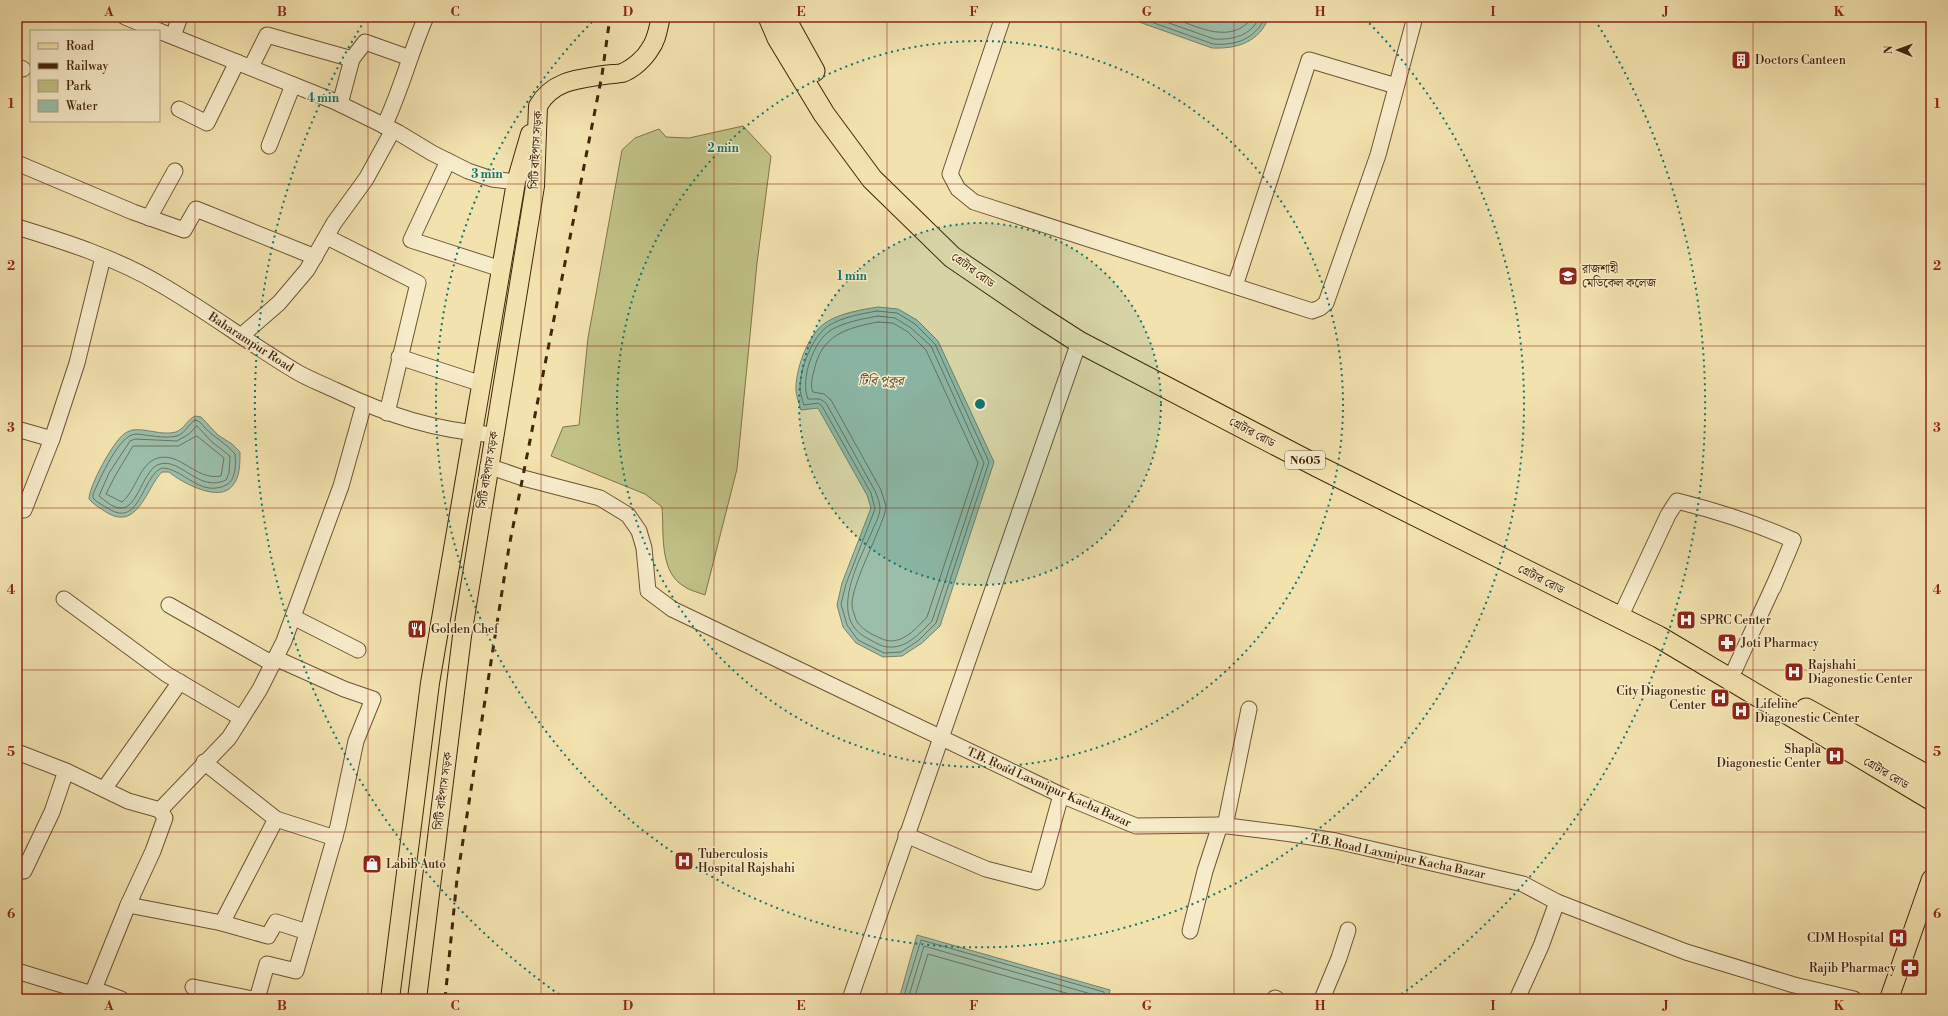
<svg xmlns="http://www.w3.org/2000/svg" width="1948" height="1016" font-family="'Libre Bodoni','Noto Serif Bengali',serif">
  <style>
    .green { fill: #c0c286; stroke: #817448 }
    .water { fill: #9bbeaa; stroke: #77816a }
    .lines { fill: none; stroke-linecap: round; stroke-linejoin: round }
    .shore { stroke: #6e725a; stroke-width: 1 }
    .minor-casing { stroke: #6e5433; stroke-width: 17 }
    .major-casing { stroke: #42250a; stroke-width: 20 }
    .highway-casing { stroke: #42250a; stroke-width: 23 }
    .minor { stroke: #f7ecca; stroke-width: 15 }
    .major { stroke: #f2e2ae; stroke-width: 18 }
    .highway { stroke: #f2e2ae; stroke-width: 21 }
    .rail { stroke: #42250a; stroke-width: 3; stroke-dasharray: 7 7; stroke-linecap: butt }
    .grid { fill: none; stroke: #8f2418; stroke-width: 1; stroke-opacity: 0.55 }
    .ring { fill: none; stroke: #0f766e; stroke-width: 2; stroke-dasharray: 2 4 }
    .labels { text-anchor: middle; stroke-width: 3; stroke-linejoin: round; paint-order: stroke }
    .shield { fill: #f7ecca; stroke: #786144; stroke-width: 1 }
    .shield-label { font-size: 11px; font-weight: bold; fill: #42250a }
    .poi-label { font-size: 12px; fill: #42250a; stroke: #f7ecca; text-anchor: start }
    .street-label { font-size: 12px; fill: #42250a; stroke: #f7ecca }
    .water-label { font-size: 13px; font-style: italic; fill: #584b32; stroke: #f7ecca }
    .centre { fill: #0f766e; stroke: #f7ecca; stroke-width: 2 }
    .ring-label { font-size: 12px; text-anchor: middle; font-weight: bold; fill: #0f766e; stroke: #f7ecca; stroke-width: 3; stroke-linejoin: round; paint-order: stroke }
    .neatline { fill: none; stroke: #8f2418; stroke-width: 1.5 }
    .grid-label { font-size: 13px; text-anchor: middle; font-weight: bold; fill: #8f2418 }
  </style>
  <rect width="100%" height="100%" fill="#f2e2ae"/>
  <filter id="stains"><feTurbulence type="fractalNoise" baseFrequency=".005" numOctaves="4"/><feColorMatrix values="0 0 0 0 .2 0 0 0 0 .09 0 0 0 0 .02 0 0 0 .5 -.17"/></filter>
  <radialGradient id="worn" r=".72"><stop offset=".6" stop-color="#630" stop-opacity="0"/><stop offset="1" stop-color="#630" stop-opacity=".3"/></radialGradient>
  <path class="green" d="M 743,126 L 771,156 L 757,263 L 737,469 L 705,595 C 697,592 688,590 682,585 C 659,570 664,531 662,507 L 645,494 L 551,456 L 563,427 L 579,425 L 588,338 L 622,150 L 635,138 L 659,129 L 666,137 L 689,138 Z"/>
  <g class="water">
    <path d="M 1125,17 L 1269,17 C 1259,42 1238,49 1212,48 Z"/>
    <path d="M 878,307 L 898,309 L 917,320 L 938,341 L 994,462 L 940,626 L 922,643 L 902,656 L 883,657 L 856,643 L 843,627 L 837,605 L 842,583 L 871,508 L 867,495 L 818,408 L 801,410 C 799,403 795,393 796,386 C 797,366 808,335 825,323 C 840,313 860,310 878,307 Z"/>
    <path d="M 195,416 L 201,417 L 218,435 L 232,444 L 240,452 C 240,463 240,477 233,485 C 220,504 181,482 169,472 L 162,472 C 146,488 138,532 106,512 C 100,508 94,505 89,499 C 89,486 113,442 124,434 C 126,432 130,431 132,430 C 146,428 162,436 176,432 C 184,429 187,420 195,416 Z"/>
    <polygon points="917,935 1110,990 1108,999 899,999"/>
  </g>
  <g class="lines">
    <g class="shore">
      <path d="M 1137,17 L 1213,44 C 1235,46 1256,39 1265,17"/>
      <path d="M 1152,17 L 1214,39 C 1232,40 1252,36 1259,17"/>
      <path d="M 1170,17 C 1199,27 1231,46 1253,17"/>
      <path d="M 877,311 L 897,313 L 915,324 L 935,344 L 989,462 L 936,623 L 919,640 L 901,652 L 884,653 L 858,640 L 847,625 L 841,604 L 846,584 L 875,509 L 871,493 L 822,406 L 818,403 L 804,405 C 802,400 800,392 800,387 C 800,369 812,337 828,326 C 842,317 861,314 877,311 Z"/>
      <path d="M 878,316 L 895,318 L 911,328 L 931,346 L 984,463 L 932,621 C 922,631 908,647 892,647 C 883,648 876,643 867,638 C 826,617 861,558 873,529 C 876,522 880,515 880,508 C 880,503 877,496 875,491 L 826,403 L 820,399 L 808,399 C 800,380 813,341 831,330 C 845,322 862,319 878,316 Z"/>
      <path d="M 878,322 L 893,323 L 908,332 L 926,350 L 978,463 L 927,617 C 915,630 899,648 880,638 C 871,634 861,629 856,620 C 855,616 852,609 852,605 C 851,586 879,534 885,512 L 886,506 L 881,490 L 831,400 L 824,394 L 813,392 C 810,386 812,378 814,371 C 821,335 846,328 878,322 Z"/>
      <path d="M 195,420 C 200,421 202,424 205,428 C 215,438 227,444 235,454 C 236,463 236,481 226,485 C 200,498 183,468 162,468 C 142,476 140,528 109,509 C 103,505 97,503 93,498 L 93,494 C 100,479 119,434 136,434 C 149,435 164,439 177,436 C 186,433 188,424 195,420 Z"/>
      <path d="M 197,426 L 212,442 L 230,456 L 229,473 L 226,480 C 199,493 181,458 160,464 C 143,468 138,510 120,508 C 113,508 104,500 99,496 L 109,473 L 130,441 L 135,439 L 177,441 L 189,434 Z"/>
      <path d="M 197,436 L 224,458 L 221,476 C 196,481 181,452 158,458 C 140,462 136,491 122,502 L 106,494 L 115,476 L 133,446 L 178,446 Z"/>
      <polyline points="903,999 921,940 1104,992 1104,999"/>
      <polyline points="908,999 924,946 1098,996 1099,999"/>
      <polyline points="914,999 928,954 1087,999"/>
    </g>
    <defs>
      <g id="minor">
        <polyline points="125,17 159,31"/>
        <polyline points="1003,17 950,174 958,189 974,202 1312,311 1320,308 1326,303 1378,155 1415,17"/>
        <polyline points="159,31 336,102 399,133 432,153 468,171 492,179 516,182"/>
        <polyline points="173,36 180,17"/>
        <polyline points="352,59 365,42 410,58"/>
        <polyline points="17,66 23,69"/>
        <polyline points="251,67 267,35 352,59 340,104"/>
        <polyline points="179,109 207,123 237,62"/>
        <path d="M 384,126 C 401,91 410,53 426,17"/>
        <polyline points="269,146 293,85"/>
        <polyline points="448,161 411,240 501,269"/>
        <polyline points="17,163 133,212 184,230 196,209 315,257"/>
        <polyline points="149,218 175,171"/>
        <path d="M 17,227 C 66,242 116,258 160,284 C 207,311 250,344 297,372 C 309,379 322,384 335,390 C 390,416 433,430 494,435"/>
        <polyline points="327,237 418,283 387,413"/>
        <polyline points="1235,286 1309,60 1396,86"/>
        <polyline points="241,336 279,303 307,270 334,223 366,179 393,130"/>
        <polyline points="399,357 482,384"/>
        <polyline points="17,429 52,439"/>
        <polyline points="488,466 523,478 600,498 628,515 639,531 644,548 648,591 672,609 1061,795 1136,826 1220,825 1292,834 1336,841 1523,884 1557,902 1686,952 1794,985 1854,999"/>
        <polyline points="24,510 52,439 77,363 103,257"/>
        <polyline points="64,599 166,674 241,718"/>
        <polyline points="169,605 273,664"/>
        <path d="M 1624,609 L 1668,515 L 1677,501 C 1717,511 1755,523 1793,540"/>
        <polyline points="293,617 358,650"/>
        <path d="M 1735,669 C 1754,626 1776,584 1793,540 L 1773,588"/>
        <polyline points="17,752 66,771 128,801 160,810 229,738 260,689 284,641 341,486 364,404"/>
        <polyline points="104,789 180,682"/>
        <polyline points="276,819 335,838"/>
        <polyline points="1225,826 1249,709"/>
        <polyline points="906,835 986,869 1037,882 1061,795"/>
        <polyline points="24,871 52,812 66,771"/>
        <polyline points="128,905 222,923 276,819 204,762"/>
        <polyline points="222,923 268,936 276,922 307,932"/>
        <polyline points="1190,931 1205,871 1220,825"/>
        <polyline points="17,971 92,994 128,905 153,851 165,818 160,810"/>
        <polyline points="193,987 253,999"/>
        <polyline points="94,989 121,999"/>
        <polyline points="1275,998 1277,999"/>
        <polyline points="257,999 267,964 296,971 338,826 356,741 373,699 344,689 275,658"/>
        <polyline points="850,999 1079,342"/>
        <polyline points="1322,999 1339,958 1348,930"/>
        <polyline points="1517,999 1541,946 1557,902"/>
      </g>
      <g id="major">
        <polyline points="390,999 430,683 516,182 530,134"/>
        <path d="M 417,999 L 462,636 L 535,186 L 538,106 C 552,81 577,79 604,75 C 610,74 617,74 622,73 C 633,69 645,58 650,49 C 657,40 658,28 661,17"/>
        <polyline points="1889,999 1931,879"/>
      </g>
      <g id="highway">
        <polyline points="769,17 778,38 824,114 872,179 952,257 1037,315 1079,342 1317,466 1659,637 1931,799"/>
        <polyline points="784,17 814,71"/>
        <polyline points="1806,709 1931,778"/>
      </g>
    </defs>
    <use href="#minor" class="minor-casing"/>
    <use href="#major" class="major-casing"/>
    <use href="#highway" class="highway-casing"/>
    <use href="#minor" class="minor"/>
    <use href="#major" class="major"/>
    <use href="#highway" class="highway"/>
    <polyline class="rail" points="445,999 457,879 509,547 602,75 610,17"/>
  </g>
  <path class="grid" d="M 195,17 L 195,999M 368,17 L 368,999M 541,17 L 541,999M 714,17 L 714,999M 887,17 L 887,999M 1061,17 L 1061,999M 1234,17 L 1234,999M 1407,17 L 1407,999M 1580,17 L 1580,999M 1753,17 L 1753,999M 17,184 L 1931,184M 17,346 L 1931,346M 17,508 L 1931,508M 17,670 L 1931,670M 17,832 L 1931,832"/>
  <circle cx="980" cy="404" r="181" fill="#0f766e" fill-opacity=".12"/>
  <g class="ring">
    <circle cx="980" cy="404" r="181"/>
    <circle cx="980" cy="404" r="363"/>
    <path d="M1365 19A544 544 0 1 1 595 19"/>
    <path d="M564 998A725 725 0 0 1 365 20M1595 20A725 725 0 0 1 1396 998"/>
  </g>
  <defs>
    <symbol id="building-square" viewBox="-11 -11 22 22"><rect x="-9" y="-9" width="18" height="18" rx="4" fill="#8f2418" stroke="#f7ecca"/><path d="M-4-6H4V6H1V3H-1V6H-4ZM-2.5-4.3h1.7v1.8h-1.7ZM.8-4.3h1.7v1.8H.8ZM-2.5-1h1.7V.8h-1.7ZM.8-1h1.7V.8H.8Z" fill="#fff"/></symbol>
    <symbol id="university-square" viewBox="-11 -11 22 22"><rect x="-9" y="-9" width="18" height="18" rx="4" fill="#8f2418" stroke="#f7ecca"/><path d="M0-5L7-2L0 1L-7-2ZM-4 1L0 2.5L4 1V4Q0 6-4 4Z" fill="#fff"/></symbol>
    <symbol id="hospital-square" viewBox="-11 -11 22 22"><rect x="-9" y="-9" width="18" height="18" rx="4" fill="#8f2418" stroke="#f7ecca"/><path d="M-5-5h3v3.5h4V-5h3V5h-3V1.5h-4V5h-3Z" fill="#fff"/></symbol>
    <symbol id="restaurant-square" viewBox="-11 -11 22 22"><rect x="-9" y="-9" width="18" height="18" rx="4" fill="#8f2418" stroke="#f7ecca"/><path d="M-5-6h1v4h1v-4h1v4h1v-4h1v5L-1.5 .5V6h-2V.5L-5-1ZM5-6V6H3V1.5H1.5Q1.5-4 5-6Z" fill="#fff"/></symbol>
    <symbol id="pharmacy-square" viewBox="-11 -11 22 22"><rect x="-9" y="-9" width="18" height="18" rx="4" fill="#8f2418" stroke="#f7ecca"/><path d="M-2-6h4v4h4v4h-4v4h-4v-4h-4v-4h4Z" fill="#fff"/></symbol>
    <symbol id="shop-square" viewBox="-11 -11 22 22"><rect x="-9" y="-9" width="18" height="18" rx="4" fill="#8f2418" stroke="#f7ecca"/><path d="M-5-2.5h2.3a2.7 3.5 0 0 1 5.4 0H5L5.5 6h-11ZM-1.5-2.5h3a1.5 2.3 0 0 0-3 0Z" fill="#fff"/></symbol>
  </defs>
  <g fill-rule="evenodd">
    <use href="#building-square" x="1730" y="49" width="22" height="22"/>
    <use href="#university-square" x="1557" y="265" width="22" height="22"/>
    <use href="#hospital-square" x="1675" y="609" width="22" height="22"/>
    <use href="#restaurant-square" x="406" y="618" width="22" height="22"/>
    <use href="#pharmacy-square" x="1716" y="632" width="22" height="22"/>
    <use href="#hospital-square" x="1783" y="661" width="22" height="22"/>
    <use href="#hospital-square" x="1709" y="687" width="22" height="22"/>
    <use href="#hospital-square" x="1730" y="700" width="22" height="22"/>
    <use href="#hospital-square" x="1824" y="745" width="22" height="22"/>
    <use href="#hospital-square" x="673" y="850" width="22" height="22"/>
    <use href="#shop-square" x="361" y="853" width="22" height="22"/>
    <use href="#hospital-square" x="1887" y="927" width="22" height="22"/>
    <use href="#pharmacy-square" x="1899" y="957" width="22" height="22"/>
  </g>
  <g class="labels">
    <rect class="shield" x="1285" y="451" width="40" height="18" rx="3"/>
    <g class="shield-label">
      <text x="1305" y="464">N605</text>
    </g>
    <g class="poi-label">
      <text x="1755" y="64">Doctors Canteen</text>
      <text x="1582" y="273">রাজশাহী<tspan x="1582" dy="14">মেডিকেল কলেজ</tspan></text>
      <text x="1700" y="624">SPRC Center</text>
      <text x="431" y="633">Golden Chef</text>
      <text x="1741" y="647">Joti Pharmacy</text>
      <text x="1808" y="669">Rajshahi<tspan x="1808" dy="14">Diagonestic Center</tspan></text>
      <text x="1706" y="695" text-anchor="end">City Diagonestic<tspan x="1706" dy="14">Center</tspan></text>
      <text x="1755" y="708">Lifeline<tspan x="1755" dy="14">Diagonestic Center</tspan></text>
      <text x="1821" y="753" text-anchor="end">Shapla<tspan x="1821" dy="14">Diagonestic Center</tspan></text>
      <text x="698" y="858">Tuberculosis<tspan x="698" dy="14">Hospital Rajshahi</tspan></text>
      <text x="386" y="868">Labib Auto</text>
      <text x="1884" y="942" text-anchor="end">CDM Hospital</text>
      <text x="1896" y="972" text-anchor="end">Rajib Pharmacy</text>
    </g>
    <g class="street-label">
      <text transform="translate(536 150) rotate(-87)" y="4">সিটি বাইপাস সড়ক</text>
      <text transform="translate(973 270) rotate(36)" y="4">গ্রেটার রোড</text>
      <text transform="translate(251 342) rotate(33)" y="4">Baharampur Road</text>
      <text transform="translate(1252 432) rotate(28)" y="4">গ্রেটার রোড</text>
      <text transform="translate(488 470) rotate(-81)" y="4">সিটি বাইপাস সড়ক</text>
      <text transform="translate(1541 579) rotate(27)" y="4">গ্রেটার রোড</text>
      <text transform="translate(1886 773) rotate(31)" y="4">গ্রেটার রোড</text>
      <text transform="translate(1049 787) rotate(24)" y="4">T.B. Road Laxmipur Kacha Bazar</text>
      <text transform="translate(443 791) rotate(-83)" y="4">সিটি বাইপাস সড়ক</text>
      <text transform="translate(1398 856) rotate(12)" y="4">T.B. Road Laxmipur Kacha Bazar</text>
    </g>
    <g class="water-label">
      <text x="881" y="385">টিবি পুকুর</text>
    </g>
  </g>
  <circle cx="980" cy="404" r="6" class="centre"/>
  <g class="ring-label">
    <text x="323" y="102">4 min</text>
    <text x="723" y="152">2 min</text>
    <text x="487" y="178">3 min</text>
    <text x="852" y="280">1 min</text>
  </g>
  <rect width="1948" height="1016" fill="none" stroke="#f2e2ae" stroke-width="44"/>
  <rect x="30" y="30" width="130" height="92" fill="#f7ecca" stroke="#af9c7d"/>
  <rect x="38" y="43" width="20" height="6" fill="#f2e2ae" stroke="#af9c7d"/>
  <text x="66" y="50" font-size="12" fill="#42250a">Road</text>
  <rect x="38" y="63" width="20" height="6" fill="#42250a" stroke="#af9c7d"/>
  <text x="66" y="70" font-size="12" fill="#42250a">Railway</text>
  <rect x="38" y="80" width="20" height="12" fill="#c0c286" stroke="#af9c7d"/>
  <text x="66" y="90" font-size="12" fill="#42250a">Park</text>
  <rect x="38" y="100" width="20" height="12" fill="#9bbeaa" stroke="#af9c7d"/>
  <text x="66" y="110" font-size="12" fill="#42250a">Water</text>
  <g transform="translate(1898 50) rotate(271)" stroke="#f7ecca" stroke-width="3" paint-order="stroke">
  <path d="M0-3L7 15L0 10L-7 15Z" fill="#42250a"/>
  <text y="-6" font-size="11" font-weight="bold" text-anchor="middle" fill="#42250a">N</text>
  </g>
  <rect x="22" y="22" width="1904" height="972" class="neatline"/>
  <g class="grid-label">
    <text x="109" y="16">A</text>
    <text x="282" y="16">B</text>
    <text x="455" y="16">C</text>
    <text x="628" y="16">D</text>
    <text x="801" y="16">E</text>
    <text x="974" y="16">F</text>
    <text x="1147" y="16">G</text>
    <text x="1320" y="16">H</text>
    <text x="1493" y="16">I</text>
    <text x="1666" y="16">J</text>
    <text x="1839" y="16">K</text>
    <text x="11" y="108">1</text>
    <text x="1937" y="108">1</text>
    <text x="11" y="270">2</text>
    <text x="1937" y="270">2</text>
    <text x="11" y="432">3</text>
    <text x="1937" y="432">3</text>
    <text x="11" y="594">4</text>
    <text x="1937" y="594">4</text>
    <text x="11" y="756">5</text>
    <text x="1937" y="756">5</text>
    <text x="11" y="918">6</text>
    <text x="1937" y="918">6</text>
    <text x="109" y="1010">A</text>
    <text x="282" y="1010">B</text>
    <text x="455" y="1010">C</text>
    <text x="628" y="1010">D</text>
    <text x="801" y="1010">E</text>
    <text x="974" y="1010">F</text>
    <text x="1147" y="1010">G</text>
    <text x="1320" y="1010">H</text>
    <text x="1493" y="1010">I</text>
    <text x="1666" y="1010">J</text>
    <text x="1839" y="1010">K</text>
  </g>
  <rect width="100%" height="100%" filter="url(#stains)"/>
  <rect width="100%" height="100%" fill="url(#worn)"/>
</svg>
